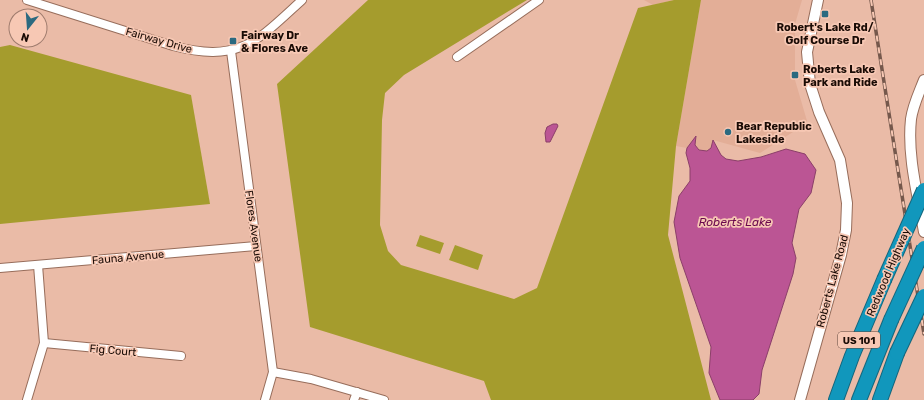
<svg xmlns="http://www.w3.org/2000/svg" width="924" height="400" font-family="Rubik,sans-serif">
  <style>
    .built { fill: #e3ae97 }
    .green { fill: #a59c2d }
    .water { fill: #bb5594; stroke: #8b3f69 }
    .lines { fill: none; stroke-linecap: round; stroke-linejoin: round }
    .minor-casing { stroke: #976d5b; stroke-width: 10 }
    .tertiary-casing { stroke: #976d5b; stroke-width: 12 }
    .motorway-casing { stroke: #14667c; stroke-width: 16 }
    .minor { stroke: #fff; stroke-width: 8 }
    .tertiary { stroke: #fff; stroke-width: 10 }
    .motorway { stroke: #1197bc; stroke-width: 14 }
    .rail-casing { stroke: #75584c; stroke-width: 3.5 }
    .rail { stroke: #f7c8b4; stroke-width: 2; stroke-dasharray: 6; stroke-linecap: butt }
    .motorway-bridge-casing { stroke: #14667c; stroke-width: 16; stroke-linecap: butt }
    .motorway-bridge { stroke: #1197bc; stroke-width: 14 }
    .poi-dot { fill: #2c6a80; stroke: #f7c8b4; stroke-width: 1.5 }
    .labels { text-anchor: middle; stroke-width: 3.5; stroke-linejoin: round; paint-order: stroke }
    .shield { fill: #f7c8b4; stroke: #5c443a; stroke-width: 1 }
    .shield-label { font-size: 10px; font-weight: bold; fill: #1a0b05 }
    .poi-label { font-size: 11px; font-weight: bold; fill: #1a0b05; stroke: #f7c8b4; text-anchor: start }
    .street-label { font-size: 11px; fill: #1a0b05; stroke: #f7c8b4 }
    .water-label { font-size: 12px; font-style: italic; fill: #6b084e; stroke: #f7c8b4 }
  </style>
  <rect width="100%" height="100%" fill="#eabba7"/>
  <g class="built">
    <polygon points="644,0 674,0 653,5"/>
    <polygon points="701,0 802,0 795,24 795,80 807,121 793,132 760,153 713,140 711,148 707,151 699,150 695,145 695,137 687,148 676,146"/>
  </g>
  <g class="green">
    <polygon points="368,0 527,0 404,75 385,93 382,120 380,225 388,251 401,265 514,299 537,288 638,8 674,0 701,0 676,146 668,235 711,400 491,400 484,381 310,327 277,84"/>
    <polygon points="10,45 191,95 210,204 0,224 0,47"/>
    <polygon points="420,235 444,243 440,254 416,246"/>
    <polygon points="455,245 483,255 478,270 449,260"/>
  </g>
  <g class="water">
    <polygon points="553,124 557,124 558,126 550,142 546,142 545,133 547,127"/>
    <polygon points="696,136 695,145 699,150 707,151 711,148 713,140 721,155 726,159 738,161 761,157 786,149 805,154 816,170 811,193 799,209 792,243 796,258 793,274 762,370 759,394 753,400 720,400 709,373 711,347 680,258 674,222 679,196 690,181 690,168 686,153 687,148"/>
  </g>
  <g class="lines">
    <defs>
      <g id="minor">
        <path d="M 27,0 L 173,46 C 240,63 256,42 302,0"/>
        <polyline points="231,51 273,372 265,400"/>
        <polyline points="457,57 539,0"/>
        <polyline points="0,268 256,246"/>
        <polyline points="44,343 181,356"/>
        <polyline points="273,372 311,379 384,400"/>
        <polyline points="27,400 44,343 38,265"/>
        <polyline points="354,400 357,392"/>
      </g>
      <g id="tertiary">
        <path d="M 924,80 C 919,93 913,105 911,119 C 907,156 918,196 924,232"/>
        <polyline points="800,400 841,255 846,230 847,203 840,160 819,112 810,84 807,52 818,0"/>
      </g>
      <g id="motorway">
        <polyline points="836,400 852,356 884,280"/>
        <polyline points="859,400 891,320"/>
        <polyline points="880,400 897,353"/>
      </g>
    </defs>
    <use href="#minor" class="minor-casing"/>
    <use href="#tertiary" class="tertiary-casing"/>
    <use href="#motorway" class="motorway-casing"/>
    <use href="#minor" class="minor"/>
    <use href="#tertiary" class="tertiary"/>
    <use href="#motorway" class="motorway"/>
    <defs>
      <polyline id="rail" points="871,0 924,334"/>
    </defs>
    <use href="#rail" class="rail-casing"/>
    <use href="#rail" class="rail"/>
    <defs>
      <g id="motorway-bridge">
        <polyline points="884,280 924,190"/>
        <polyline points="891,320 924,248"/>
        <polyline points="897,353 924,296"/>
      </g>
    </defs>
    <use href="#motorway-bridge" class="motorway-bridge-casing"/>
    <use href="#motorway-bridge" class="motorway-bridge"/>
  </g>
  <g class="poi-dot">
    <rect x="821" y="10" width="8" height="8" rx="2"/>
    <rect x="229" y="37" width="8" height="8" rx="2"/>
    <rect x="791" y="71" width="8" height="8" rx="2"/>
    <circle cx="728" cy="132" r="4"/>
  </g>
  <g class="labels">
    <rect class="shield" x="838" y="332" width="42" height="16" rx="3"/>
    <g class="shield-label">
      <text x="859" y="344">US 101</text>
    </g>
    <g class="poi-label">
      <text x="825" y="31" text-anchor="middle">Robert's Lake Rd/<tspan x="825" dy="13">Golf Course Dr</tspan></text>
      <text x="241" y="39">Fairway Dr<tspan x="241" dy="13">&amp; Flores Ave</tspan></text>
      <text x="803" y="73">Roberts Lake<tspan x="803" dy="13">Park and Ride</tspan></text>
      <text x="736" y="130">Bear Republic<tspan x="736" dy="13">Lakeside</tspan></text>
    </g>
    <g class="street-label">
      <text transform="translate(159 40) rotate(16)" y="4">Fairway Drive</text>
      <text transform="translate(254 226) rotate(82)" y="4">Flores Avenue</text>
      <text transform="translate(128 257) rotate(-5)" y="4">Fauna Avenue</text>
      <text transform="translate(888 272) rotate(-67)" y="4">Redwood Highway</text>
      <text transform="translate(832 281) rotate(-75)" y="4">Roberts Lake Road</text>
      <text transform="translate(113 350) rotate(5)" y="4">Fig Court</text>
    </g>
    <g class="water-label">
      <text x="735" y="226">Roberts Lake</text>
    </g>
  </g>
  <g transform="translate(28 28) rotate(197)"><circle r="19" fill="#f7c8b4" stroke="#9f7c6e"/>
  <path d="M0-3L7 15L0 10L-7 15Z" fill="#2c6a80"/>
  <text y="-6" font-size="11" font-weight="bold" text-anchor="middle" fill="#1a0b05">N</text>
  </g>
</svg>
